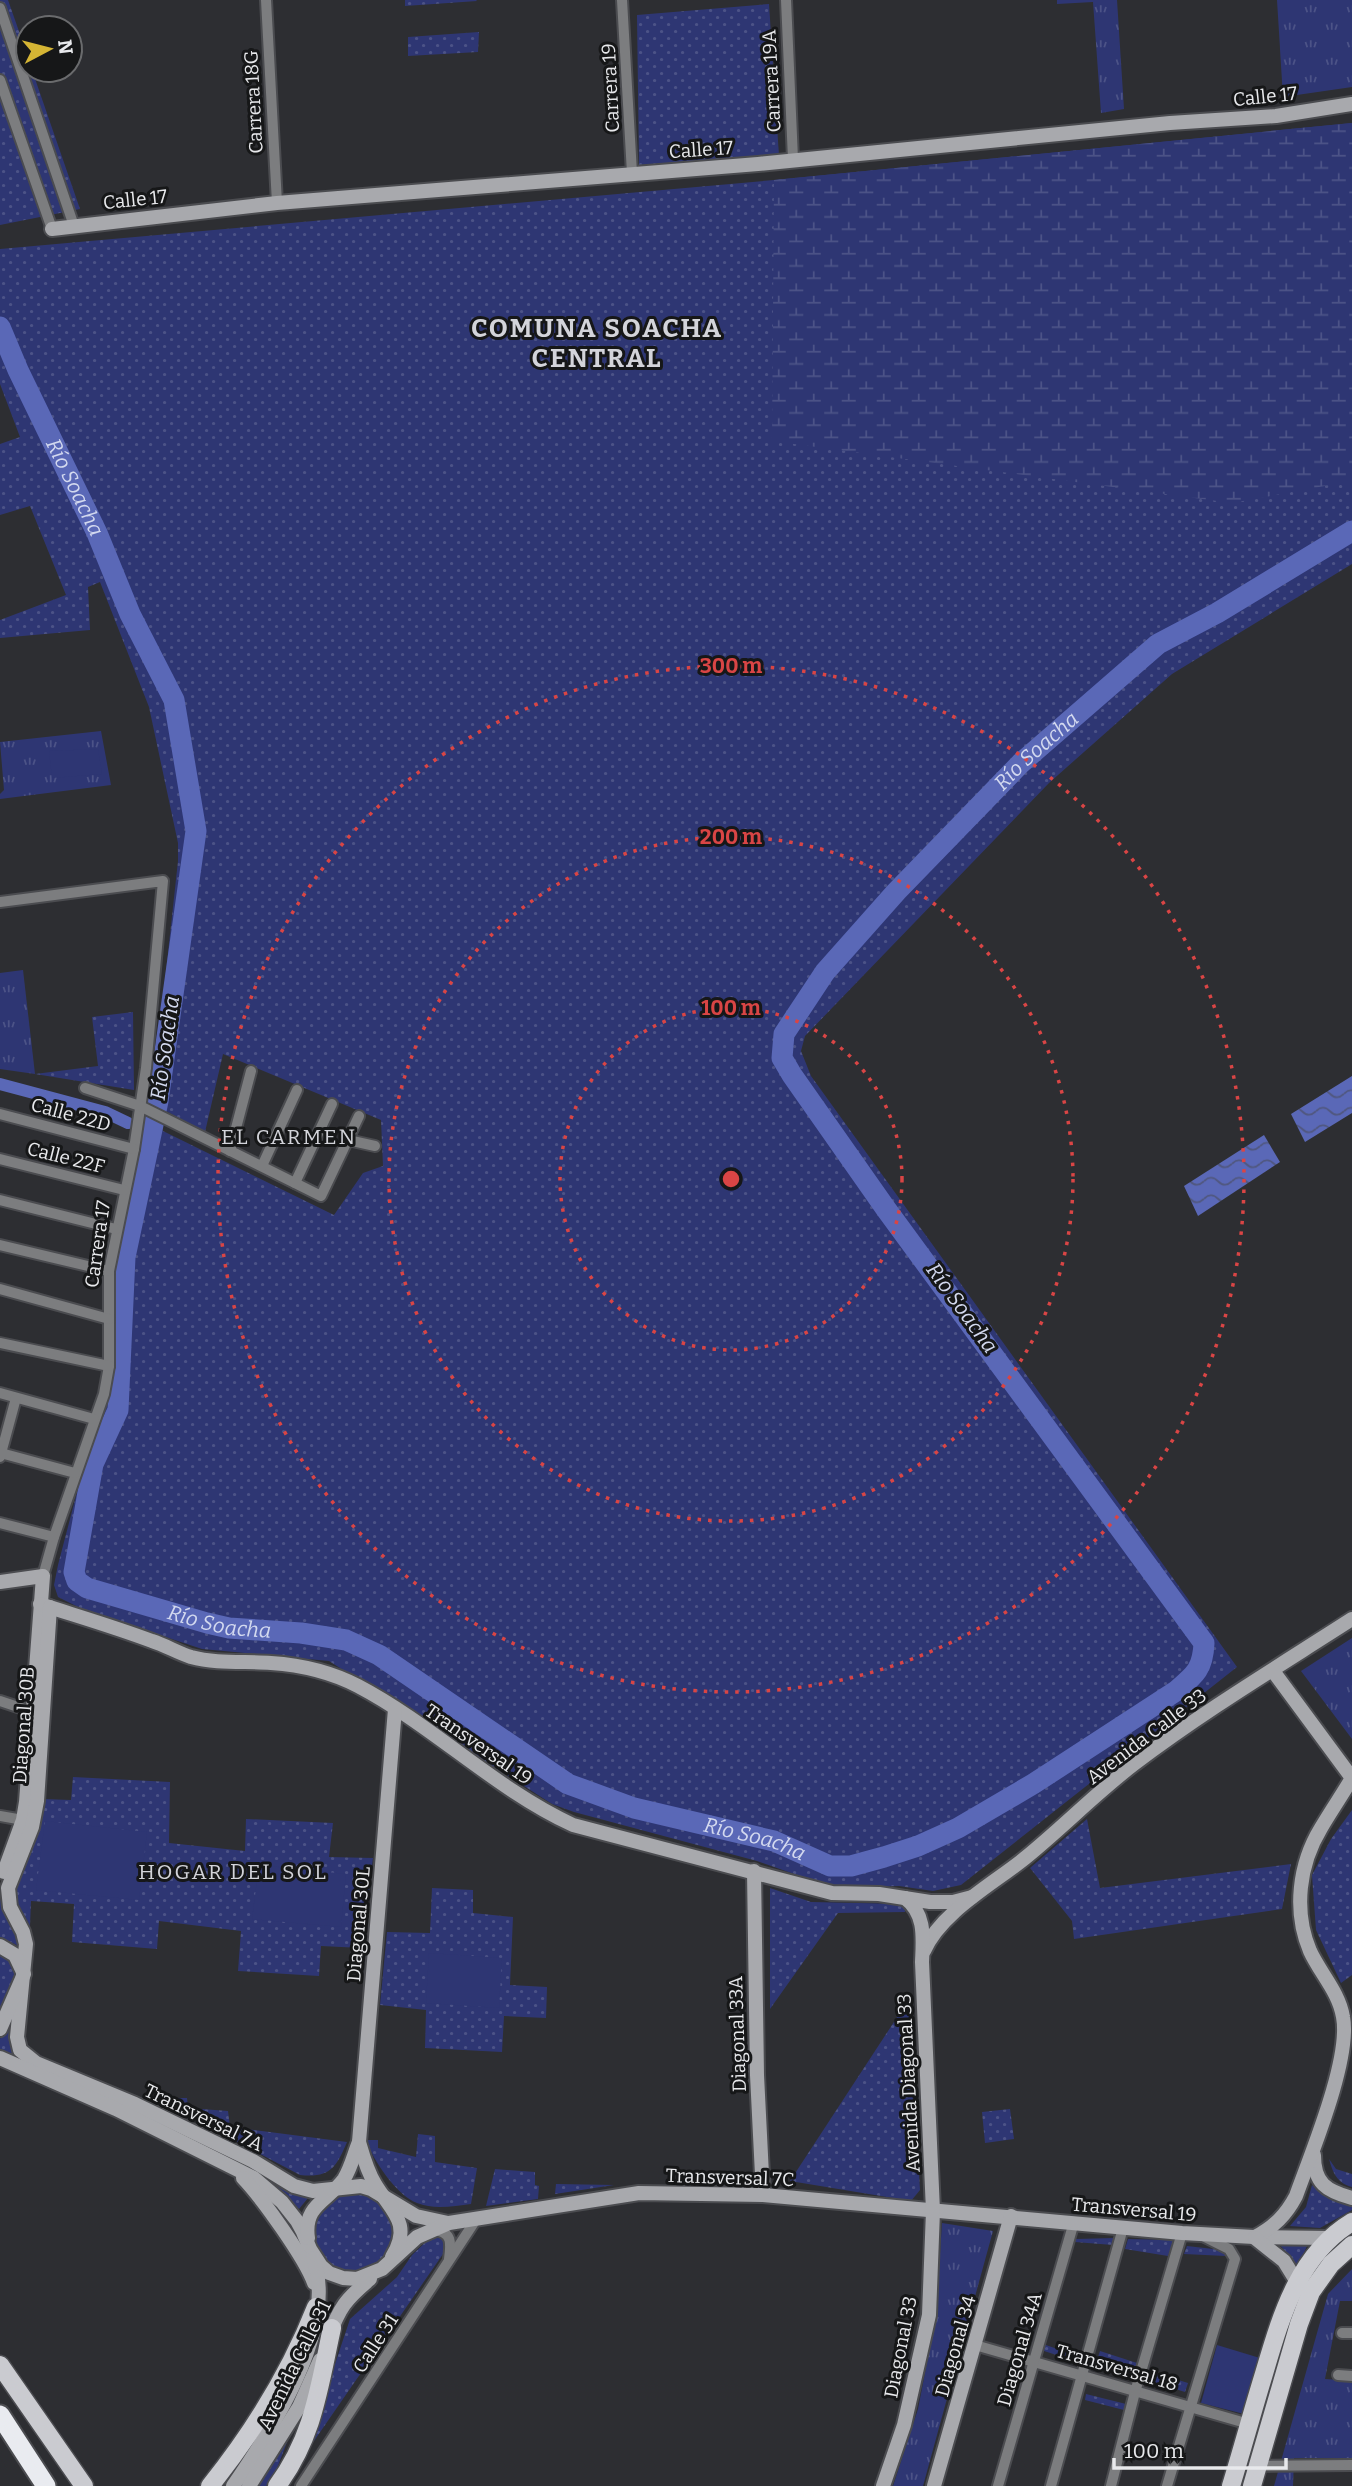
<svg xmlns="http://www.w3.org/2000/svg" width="1352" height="2486" font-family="Bitter,serif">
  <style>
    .grass { fill: url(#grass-dots); fill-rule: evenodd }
    .wetland { fill: url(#wetland-marsh) }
    .park { fill: url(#park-tufts) }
    .pitch { fill: #2e3673 }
    .water { fill: url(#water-waves) }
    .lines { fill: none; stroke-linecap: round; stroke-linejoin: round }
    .canal { stroke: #5a68b7; stroke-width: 12 }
    .river { stroke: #5a68b7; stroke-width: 21 }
    .street-casing { stroke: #4b4c50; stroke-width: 14 }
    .secondary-casing { stroke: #4b4c50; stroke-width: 18 }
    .primary-casing { stroke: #4b4c50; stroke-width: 21 }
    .highway-casing { stroke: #4b4c50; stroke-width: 23 }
    .street { stroke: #7c7d7f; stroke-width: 10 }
    .secondary { stroke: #a8a9ad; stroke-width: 14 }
    .primary { stroke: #cacbd0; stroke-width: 18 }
    .highway { stroke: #e9ebf0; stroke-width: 19 }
    .ring { fill: none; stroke: #d94545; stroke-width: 3.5; stroke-dasharray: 3.5 7 }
    .labels { text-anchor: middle; stroke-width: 6; stroke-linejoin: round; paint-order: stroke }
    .street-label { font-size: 19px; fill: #e8e9ec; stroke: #161718 }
    .water-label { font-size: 21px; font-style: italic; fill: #d3d9ef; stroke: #161718 }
    .neighbourhood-label { font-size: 21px; letter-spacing: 2px; fill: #d3d4da; stroke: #161718 }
    .district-label { font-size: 26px; font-weight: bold; letter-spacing: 2px; fill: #d3d4da; stroke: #161718 }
    .centre { fill: #d94545; stroke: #161718; stroke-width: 3.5 }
    .ring-label { font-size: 21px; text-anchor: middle; font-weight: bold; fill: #d94545; stroke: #161718; stroke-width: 6; stroke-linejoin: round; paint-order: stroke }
  </style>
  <defs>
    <pattern id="grass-dots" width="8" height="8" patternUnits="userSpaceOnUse" patternTransform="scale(1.75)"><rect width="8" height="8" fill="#2e3673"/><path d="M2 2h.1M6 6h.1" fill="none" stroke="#4c5387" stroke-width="1.8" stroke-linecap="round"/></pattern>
    <pattern id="wetland-marsh" width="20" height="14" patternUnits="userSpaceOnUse" patternTransform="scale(1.75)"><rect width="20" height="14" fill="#2e3673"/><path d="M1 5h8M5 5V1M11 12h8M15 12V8" fill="none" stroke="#4c5387"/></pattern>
    <pattern id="park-tufts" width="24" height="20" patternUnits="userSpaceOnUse" patternTransform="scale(1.75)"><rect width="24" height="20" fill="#2e3673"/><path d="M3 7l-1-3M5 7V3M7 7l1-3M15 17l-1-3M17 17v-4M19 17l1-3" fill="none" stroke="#4c5387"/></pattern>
    <pattern id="water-waves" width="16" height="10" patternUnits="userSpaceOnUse" patternTransform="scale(1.75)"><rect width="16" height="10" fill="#5a68b7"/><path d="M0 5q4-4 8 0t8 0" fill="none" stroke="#50577f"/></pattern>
  </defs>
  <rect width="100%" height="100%" fill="#2d2e32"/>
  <g class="grass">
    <polygon points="0,0 8,0 28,57 28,70 32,70 80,209 0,225"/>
    <polygon points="405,0 476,0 477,1 405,6"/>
    <polygon points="769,4 779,156 639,165 637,15"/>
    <polygon points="479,32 478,52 408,56 408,37"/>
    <path d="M 1352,123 L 1352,564 L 1172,674 L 1049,783 L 805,1036 L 801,1051 L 811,1076 L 1237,1667 L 961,1885 L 933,1891 L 899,1886 L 849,1888 L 814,1881 L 757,1861 L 574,1812 L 552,1804 L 329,1661 L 202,1649 L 84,1610 L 58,1597 L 54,1585 L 58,1565 L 88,1450 L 113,1384 L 115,1272 L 152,1100 L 178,861 L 178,843 L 149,707 L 100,582 L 88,587 L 90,630 L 0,638 L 0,620 L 66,595 L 30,506 L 0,515 L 0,444 L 20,437 L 0,384 L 0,249 L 774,180 ZM 223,1054 L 381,1120 L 383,1166 L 363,1173 L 334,1215 L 163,1131 L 161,1124 L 164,1110 L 205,1132 Z"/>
    <polygon points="133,1012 134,1090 35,1074 98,1066 92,1017"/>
    <polygon points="73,1777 170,1782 169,1843 245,1851 246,1819 333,1823 329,1857 373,1858 362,1948 321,1946 319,1976 238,1971 241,1931 159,1921 157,1949 72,1942 74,1904 31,1901 30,1926 14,1896 38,1822 42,1799 71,1800"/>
    <polygon points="1352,1810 1352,1975 1341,1983 1316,1930 1312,1875 1331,1839"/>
    <polygon points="1087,1819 1100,1888 1291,1864 1282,1909 1074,1939 1072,1921 1030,1868"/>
    <polygon points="432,1888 473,1890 473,1913 513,1917 510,1985 547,1987 546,2018 504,2016 502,2052 425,2048 426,2010 380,2005 387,1932 430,1933"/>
    <polygon points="770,1888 811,1902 904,1904 905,1912 838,1913 770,2009"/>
    <polygon points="2,1895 17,1930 20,1947 9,1941 0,1939 0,1901"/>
    <polygon points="0,1950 4,1952 17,1971 0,2012"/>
    <polygon points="909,1999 920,2190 911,2201 790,2181"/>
    <polygon points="13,2010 14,2048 21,2061 0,2052 0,2039"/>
    <path d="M 154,2098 L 187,2098 L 188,2108 L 228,2111 L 230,2127 L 347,2142 C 336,2168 330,2178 300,2175 Z"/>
    <polygon points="1010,2109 1014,2139 985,2143 982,2112"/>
    <path d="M 418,2134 L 435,2136 L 435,2162 L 477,2168 L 471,2204 C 454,2206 434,2210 417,2203 C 396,2195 373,2160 366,2140 L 378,2140 L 378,2148 L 416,2157 Z"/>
    <path d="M 1329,2159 L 1336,2169 L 1352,2174 L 1352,2187 C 1337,2183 1333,2173 1329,2159 Z"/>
    <polygon points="495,2169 535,2172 535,2185 539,2186 538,2199 486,2206"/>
    <polygon points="271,2184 308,2198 299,2209"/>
    <polygon points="556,2184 614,2185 555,2194"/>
    <polygon points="1312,2185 1329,2199 1352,2202 1352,2210 1320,2228 1290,2226 1306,2207"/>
    <circle cx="354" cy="2233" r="40"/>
    <polygon points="432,2236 441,2236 444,2244 443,2254 305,2454 350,2319 397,2277 412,2255"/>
    <polygon points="1115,2238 1113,2245 1075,2242 1076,2239"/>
    <polygon points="1128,2239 1174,2240 1168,2256 1125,2249"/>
    <polygon points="1279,2244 1307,2246 1298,2266"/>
    <polygon points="1187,2246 1222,2250 1226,2256 1184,2254"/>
    <polygon points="1043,2344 1083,2358 1081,2363 1041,2350"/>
    <polygon points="1100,2351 1140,2364 1136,2376 1096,2363"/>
    <polygon points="1146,2370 1188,2383 1185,2392 1143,2379"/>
    <polygon points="1086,2394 1126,2404 1124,2410 1085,2400"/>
    <polygon points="289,2437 274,2476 266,2486 257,2486"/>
  </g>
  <polygon class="wetland" points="1352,123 1352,481 1232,503 772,441 774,180"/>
  <g class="park">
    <polygon points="1057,0 1117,0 1124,109 1101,113 1093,2 1057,4"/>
    <polygon points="1277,0 1352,0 1352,87 1283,97"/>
    <polygon points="101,731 111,785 0,799 0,794 4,790 0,742"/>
    <polygon points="23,970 35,1074 0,1069 0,973"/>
    <polygon points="1352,1638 1352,1739 1301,1671"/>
    <polygon points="942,2223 993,2231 923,2486 893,2486 918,2409 936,2316"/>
    <polygon points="1352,2269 1352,2301 1340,2301 1325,2379 1352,2381 1352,2458 1294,2458 1293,2486 1274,2486 1328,2294"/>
  </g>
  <g class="pitch">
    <polygon points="98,749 102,774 52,778 49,751"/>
    <polygon points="45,1821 147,1832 139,1900 36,1890"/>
    <polygon points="259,1865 346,1874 341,1927 252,1919"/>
    <polygon points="429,1953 502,1958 499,2008 426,2003"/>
    <polygon points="1217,2345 1260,2358 1244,2414 1201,2403"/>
  </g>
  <g class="water">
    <polygon points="1352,1076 1352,1113 1305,1142 1291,1114"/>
    <polygon points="1264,1135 1280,1162 1198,1216 1184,1186"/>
  </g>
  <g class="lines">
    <polyline class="canal" points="0,1084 105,1112 128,1123"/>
    <path class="river" id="s1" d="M 0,327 L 18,370 L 97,533 L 130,614 L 174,700 L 196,831 L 158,1101 L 125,1257 L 118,1410 L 93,1464 L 74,1572 L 77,1581 L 87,1588 L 207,1623 L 229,1628 L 301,1633 L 346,1640 L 379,1655 L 568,1784 L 634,1808 L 774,1841 L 830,1866 L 851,1866 L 884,1857 L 918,1846 L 958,1828 L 1033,1784 L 1176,1691 C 1195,1675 1203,1669 1204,1643 L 886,1209 L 792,1075 L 782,1058 L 784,1034 L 825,972 L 896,892 L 1021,763 L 1158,644 L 1217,613 L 1352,531"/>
    <defs>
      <g id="street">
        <polyline points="266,0 277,203"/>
        <polyline points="622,0 632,173"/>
        <polyline points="786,0 793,159"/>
        <polyline points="0,8 74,226"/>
        <polyline points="0,80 52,229"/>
        <polyline points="0,902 163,881 146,1068 134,1149 109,1271 109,1366 104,1394 54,1537 43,1576"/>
        <polyline points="85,1088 140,1106 321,1196 359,1116"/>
        <polyline points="0,1114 134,1149"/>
        <polyline points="348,1140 375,1146"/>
        <polyline points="230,1151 251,1071"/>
        <polyline points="0,1159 124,1190"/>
        <polyline points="262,1166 297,1090"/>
        <polyline points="295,1183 332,1104"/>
        <polyline points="0,1200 116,1229"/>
        <polyline points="0,1245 109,1271"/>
        <polyline points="0,1289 109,1319"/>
        <polyline points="0,1343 109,1366"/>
        <polyline points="0,1393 94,1419"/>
        <polyline points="1,1453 75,1473"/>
        <polyline points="0,1457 16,1398"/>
        <polyline points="0,1523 54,1537"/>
        <polyline points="0,1701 33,1712"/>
        <polyline points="0,1816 23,1820"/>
        <path d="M 434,2230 C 453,2232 451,2244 449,2259"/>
        <polyline points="1342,2333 1352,2333"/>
        <polyline points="975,2345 1249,2424"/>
        <polyline points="1338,2375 1352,2376"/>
        <polyline points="1257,2466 1352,2465"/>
        <polyline points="301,2486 477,2218"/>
        <polyline points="998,2486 1074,2222"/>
        <polyline points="1051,2486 1123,2228"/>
        <polyline points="1111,2486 1135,2392 1182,2233"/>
        <polyline points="1167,2486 1235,2259 1229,2249 1203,2236"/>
      </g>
      <g id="secondary">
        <polyline points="52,229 277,203 758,164 1170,123 1276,116 1352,104"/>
        <polyline points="0,1582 43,1576 26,1802 23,1820 4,1872"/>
        <path d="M 40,1604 C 77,1616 115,1627 152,1641 C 165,1645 178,1653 191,1657 C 217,1664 245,1661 271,1663 C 301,1665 331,1672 358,1686 C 434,1726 495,1789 573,1825 L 832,1893 L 879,1894 L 930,1902 L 953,1902 L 972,1897"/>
        <polyline points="50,1607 37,1801 32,1827 8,1888 10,1907 23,1932 26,1944 17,2037 20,2050 36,2063 135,2104 253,2161 294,2186 313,2191 361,2186 371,2189 416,2216 448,2223"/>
        <polyline points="754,1871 757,2075 763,2195"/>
        <polyline points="0,1946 15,1955 24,1974 0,2029"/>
        <path d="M 924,1951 C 941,1912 993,1884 1025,1858 C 1062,1828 1096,1793 1134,1764 C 1204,1711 1279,1666 1352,1619"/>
        <polyline points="0,2058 116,2109 254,2178 282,2202 297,2221 303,2232 310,2249 321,2266 329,2273 343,2278 357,2279 382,2269 417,2237 449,2223 639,2193 763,2195 1182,2233 1254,2237 1330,2238"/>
        <path d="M 359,2142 C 363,2156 367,2171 375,2184 C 391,2211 413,2223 392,2257"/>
        <path d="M 1314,2155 C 1314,2183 1326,2191 1352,2198"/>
        <path d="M 243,2178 C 262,2198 305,2258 314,2283"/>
        <path d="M 1255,2237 C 1274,2227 1286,2215 1296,2196 C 1311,2154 1351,2059 1343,2017 C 1339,1992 1320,1973 1310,1951 C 1293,1911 1299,1864 1321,1828 C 1331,1811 1342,1795 1352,1778 L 1273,1671"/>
        <path d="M 308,2238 C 303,2205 328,2201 344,2179 C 351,2168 354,2154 359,2142 L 395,1709"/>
        <polyline points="1255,2238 1284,2261 1297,2282"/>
        <path d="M 328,2338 C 340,2307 345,2300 370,2279"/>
        <path d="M 233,2486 C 271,2431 339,2327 313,2258"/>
        <polyline points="249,2486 299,2407 320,2360"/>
        <path d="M 883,2486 L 904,2425 L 929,2315 L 933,2211 L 922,1962 C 923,1938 926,1914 905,1898"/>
        <polyline points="934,2486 1011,2216"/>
      </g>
      <g id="primary">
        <polyline points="0,2365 84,2486"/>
        <path d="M 210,2486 C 254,2431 290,2373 316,2307"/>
        <path d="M 277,2486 C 314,2436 319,2387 332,2328"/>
        <path d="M 1231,2486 C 1242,2450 1252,2413 1263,2377 C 1280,2320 1297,2255 1352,2222"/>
        <polyline points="1252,2486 1299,2324 1311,2292 1331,2264 1352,2245"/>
      </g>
      <polyline id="highway" points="0,2415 46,2486"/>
    </defs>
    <use href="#street" class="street-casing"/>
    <use href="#secondary" class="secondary-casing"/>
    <use href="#primary" class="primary-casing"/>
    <use href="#highway" class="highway-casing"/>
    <use href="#street" class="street"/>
    <use href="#secondary" class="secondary"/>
    <use href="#primary" class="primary"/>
    <use href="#highway" class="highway"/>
  </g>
  <g class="ring">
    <circle cx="731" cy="1179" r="171"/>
    <circle cx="731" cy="1179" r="342"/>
    <circle cx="731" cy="1179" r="513"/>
  </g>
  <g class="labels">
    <g class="street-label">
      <text transform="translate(771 81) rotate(-93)" y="7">Carrera 19A</text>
      <text transform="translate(610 88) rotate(-93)" y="7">Carrera 19</text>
      <text transform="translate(1265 96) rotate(-6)" y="7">Calle 17</text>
      <text transform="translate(253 102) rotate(-93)" y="7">Carrera 18G</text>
      <text transform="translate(701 149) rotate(-4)" y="7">Calle 17</text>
      <text transform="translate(135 199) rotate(-6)" y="7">Calle 17</text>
      <text transform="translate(71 1114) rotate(15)" y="7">Calle 22D</text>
      <text transform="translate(66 1157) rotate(14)" y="7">Calle 22F</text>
      <text transform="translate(97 1244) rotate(-82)" y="7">Carrera 17</text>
      <text transform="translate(23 1725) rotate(-86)" y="7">Diagonal 30B</text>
      <text transform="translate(1146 1736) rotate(-37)" y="7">Avenida Calle 33</text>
      <text transform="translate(479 1744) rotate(35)" y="7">Transversal 19</text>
      <text transform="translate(358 1924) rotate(-85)" y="7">Diagonal 30L</text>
      <text transform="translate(737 2034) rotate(-92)" y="7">Diagonal 33A</text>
      <text transform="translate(908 2083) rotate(-93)" y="7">Avenida Diagonal 33</text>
      <text transform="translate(204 2117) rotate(26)" y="7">Transversal 7A</text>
      <text transform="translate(730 2177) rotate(2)" y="7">Transversal 7C</text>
      <text transform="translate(1134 2209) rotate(5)" y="7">Transversal 19</text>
      <text transform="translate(375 2343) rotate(-57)" y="7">Calle 31</text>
      <text transform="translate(955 2346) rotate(-74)" y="7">Diagonal 34</text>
      <text transform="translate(900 2347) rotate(-79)" y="7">Diagonal 33</text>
      <text transform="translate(1019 2349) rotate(-74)" y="7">Diagonal 34A</text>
      <text transform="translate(294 2365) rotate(-64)" y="7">Avenida Calle 31</text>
      <text transform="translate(1117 2367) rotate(16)" y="7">Transversal 18</text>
    </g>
    <g class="water-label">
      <text dy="7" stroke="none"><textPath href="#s1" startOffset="177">Río Soacha</textPath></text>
      <text dy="7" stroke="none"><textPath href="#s1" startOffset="3703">Río Soacha</textPath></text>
      <text transform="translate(165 1048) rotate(-82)" y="7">Río Soacha</text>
      <text transform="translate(962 1308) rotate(54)" y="7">Río Soacha</text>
      <text dy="7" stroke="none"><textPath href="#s1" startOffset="1458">Río Soacha</textPath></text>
      <text dy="7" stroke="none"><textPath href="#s1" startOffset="2046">Río Soacha</textPath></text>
    </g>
    <g class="neighbourhood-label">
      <text x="289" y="1144">EL CARMEN</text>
      <text x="233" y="1879">HOGAR DEL SOL</text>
    </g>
    <g class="district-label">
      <text x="597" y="337">COMUNA SOACHA<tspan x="597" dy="30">CENTRAL</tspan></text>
    </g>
  </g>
  <circle cx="731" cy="1179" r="10" class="centre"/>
  <g class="ring-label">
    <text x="731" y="673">300 m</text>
    <text x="731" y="844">200 m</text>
    <text x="731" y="1015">100 m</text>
  </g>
  <g transform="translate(49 49) rotate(83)"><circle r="33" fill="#161718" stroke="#6a6b6d" stroke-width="2"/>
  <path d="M0-5L12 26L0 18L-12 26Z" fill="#d5b534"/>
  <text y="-10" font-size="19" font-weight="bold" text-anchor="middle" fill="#e8e9ec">N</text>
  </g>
  <path d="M1114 2458v10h172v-10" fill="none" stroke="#e8e9ec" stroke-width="3.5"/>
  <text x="1124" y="2458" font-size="21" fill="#e8e9ec" stroke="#161718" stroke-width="5" paint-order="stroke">100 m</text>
</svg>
